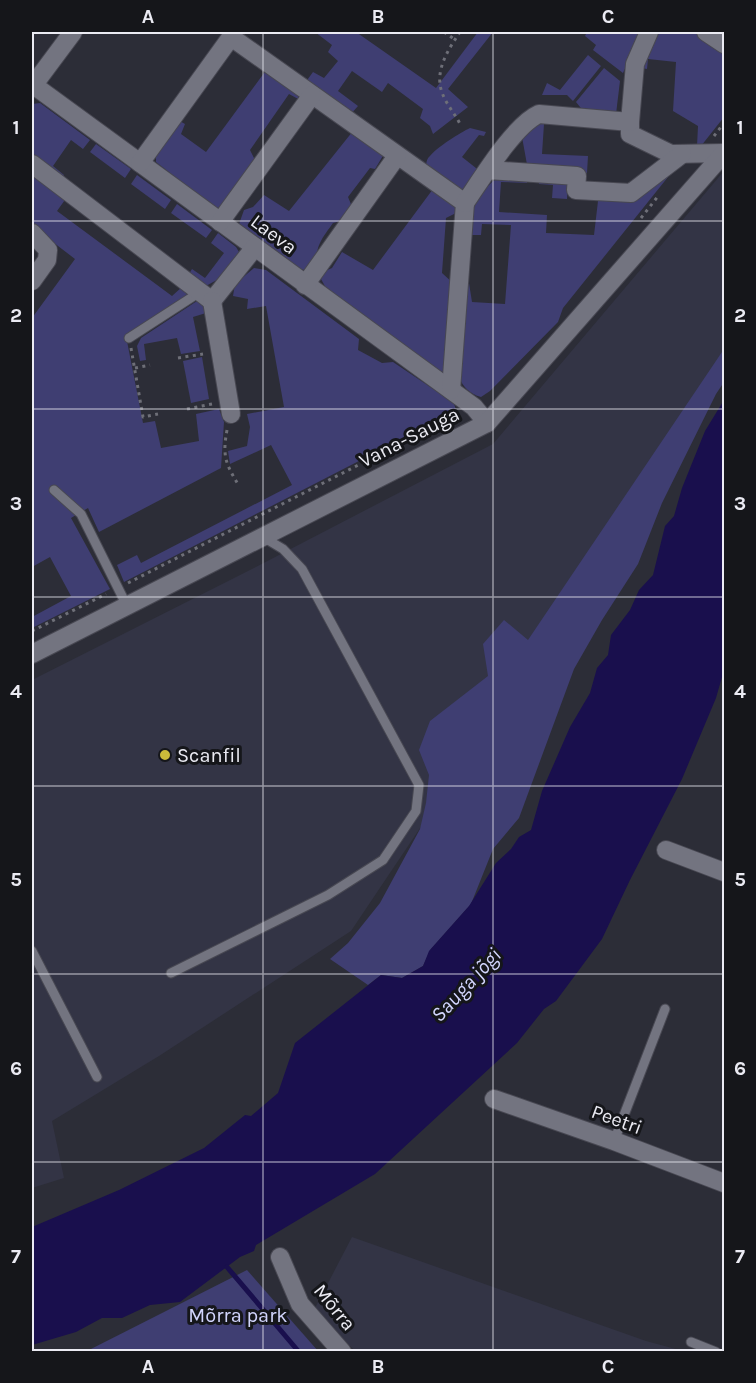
<svg xmlns="http://www.w3.org/2000/svg" width="756" height="1383" font-family="Karla,sans-serif">
  <style>
    .built { fill: #333445 }
    .green { fill: #3f3e72 }
    .water { fill: #190f4d }
    .lines { fill: none; stroke-linecap: round; stroke-linejoin: round }
    .stream { stroke: #190f4d; stroke-width: 5 }
    .lane-casing { stroke: #484852; stroke-width: 11 }
    .street-casing { stroke: #484852; stroke-width: 20 }
    .path { stroke: #6e6f78; stroke-width: 3; stroke-dasharray: 3 4.5; stroke-linecap: butt }
    .lane { stroke: #737480; stroke-width: 9 }
    .street { stroke: #737480; stroke-width: 18 }
    .grid { fill: none; stroke: #ebebf3; stroke-width: 1.5; stroke-opacity: 0.55 }
    .poi-dot { fill: #caba3a; stroke: #15161a; stroke-width: 2 }
    .labels { text-anchor: middle; stroke-width: 6; stroke-linejoin: round; paint-order: stroke }
    .street-label { font-size: 20px; fill: #ebebf3; stroke: #15161a }
    .poi-label { font-size: 20px; fill: #ebebf3; stroke: #15161a; text-anchor: start }
    .park-label { font-size: 20px; fill: #d2d5fd; stroke: #15161a }
    .water-label { font-size: 21px; font-style: italic; fill: #d3d6fe; stroke: #15161a }
    .neatline { fill: none; stroke: #ebebf3; stroke-width: 2 }
    .grid-label { font-size: 20px; text-anchor: middle; font-weight: bold; fill: #ebebf3 }
  </style>
  <rect width="100%" height="100%" fill="#2c2d37"/>
  <g class="built">
    <polygon points="724,171 724,368 553,630 351,931 159,1056 52,1121 64,1178 32,1188 32,680 250,570 493,444"/>
    <polygon points="352,1237 646,1341 683,1351 355,1351 314,1310"/>
  </g>
  <g class="green">
    <polygon points="315,32 356,32 436,88 478,32 493,32 448,89 468,107 433,134 430,126 420,118 423,109 388,83 382,92 352,71 338,91 358,106 350,115 305,83 313,72 324,78 338,61 328,52 332,45"/>
    <polygon points="587,32 641,32 623,73 593,50 596,45 585,36"/>
    <polygon points="658,32 697,32 724,51 724,117 701,146 697,146 698,126 673,111 676,62 648,59 647,69 642,68 651,38"/>
    <polygon points="588,55 601,66 573,101 567,95 542,95 547,83 560,90"/>
    <polygon points="604,68 620,81 616,114 585,113 576,102"/>
    <polygon points="267,69 302,96 300,100 289,94 250,150 257,164 225,208 216,209 156,162 156,150 178,120 185,124 181,134 206,152"/>
    <polygon points="40,103 90,140 83,149 71,140 53,166 64,175 61,180 32,157 32,104"/>
    <polygon points="532,122 564,125 544,124 542,154 588,156 587,173 528,170 522,137"/>
    <path d="M 470,128 L 486,132 L 484,136 L 479,135 L 462,157 L 481,172 L 466,192 L 426,170 C 426,165 426,159 430,156 C 436,148 461,132 470,128 Z"/>
    <path d="M 353,131 L 384,154 L 375,169 L 370,168 L 348,197 L 353,209 L 345,220 L 333,223 C 329,229 323,236 320,243 C 313,257 324,258 304,270 L 298,268 L 243,228 L 239,224 L 244,210 L 253,207 L 264,195 L 289,211 Z"/>
    <polygon points="96,144 131,169 125,178 90,152"/>
    <polygon points="32,169 67,197 57,211 172,296 182,287 191,293 126,336 143,423 155,421 161,448 199,441 196,414 219,409 224,422 221,468 99,532 88,508 71,518 110,589 32,628 32,617 71,596 50,557 32,567 32,318 75,259 32,226"/>
    <polygon points="137,175 171,200 165,209 131,184"/>
    <path d="M 663,176 L 668,177 L 563,308 L 558,322 L 490,391 L 481,397 C 470,394 463,387 459,377 L 463,283 L 469,283 L 472,302 L 505,304 L 511,225 L 482,224 L 481,235 L 472,235 L 471,246 L 466,245 L 470,210 L 483,191 L 493,181 L 500,178 L 527,180 L 527,183 L 501,182 L 499,212 L 547,215 L 546,233 L 594,235 L 598,201 L 577,199 L 577,196 Z"/>
    <polygon points="539,180 568,184 567,199 552,198 553,185 539,184"/>
    <polygon points="433,189 457,207 458,212 446,218 442,273 454,284 448,372 442,373 326,288 321,279 325,271 332,268 342,252 373,270"/>
    <polygon points="177,204 212,230 206,238 171,213"/>
    <polygon points="218,233 236,247 239,252 229,273 206,286 189,274 192,269 205,278 224,253 211,243"/>
    <polygon points="254,268 266,270 359,339 358,350 382,363 393,362 454,403 456,411 124,582 117,565 137,555 141,563 292,485 271,445 230,464 228,451 247,446 250,427 247,414 284,407 266,306 247,309 248,299 233,296 235,284"/>
    <polygon points="197,301 203,305 206,313 193,317 200,351 181,354 177,338 144,344 146,360 140,361 137,346 141,338"/>
    <polygon points="724,349 724,382 716,394 662,503 638,564 602,620 574,669 519,818 493,849 471,904 431,949 423,966 402,978 381,975 368,985 330,959 348,943 380,903 420,829 426,803 429,775 419,750 430,721 488,676 483,644 504,620 528,640"/>
    <polygon points="202,357 209,399 191,403 183,361"/>
    <polygon points="247,1270 318,1351 87,1351"/>
  </g>
  <polygon class="water" points="724,400 724,670 716,698 682,779 630,880 602,939 556,1001 544,1009 517,1043 375,1174 256,1245 254,1251 240,1257 180,1302 150,1305 122,1318 102,1318 76,1332 32,1345 32,1227 119,1190 204,1148 245,1115 251,1116 278,1093 295,1043 381,975 402,978 423,966 429,951 469,906 496,863 511,849 519,837 531,830 542,791 570,727 590,693 597,668 608,655 611,635 630,610 639,590 653,575 665,526 674,516 682,488 705,431"/>
  <g class="lines">
    <polyline class="stream" points="227,1267 299,1352"/>
    <defs>
      <g id="lane">
        <polyline points="129,338 200,292"/>
        <polyline points="54,490 81,514 127,606"/>
        <polyline points="32,951 97,1077"/>
        <polyline points="171,973 328,895 383,860 416,811 419,785 302,569 283,549 263,537"/>
        <polyline points="614,1141 665,1009"/>
        <polyline points="691,1342 716,1352"/>
      </g>
      <g id="street">
        <polyline points="706,32 724,44"/>
        <polyline points="32,84 474,407 487,423"/>
        <polyline points="32,87 73,32"/>
        <polyline points="630,122 630,134 671,154 724,153"/>
        <polyline points="140,163 231,37 465,203 451,390"/>
        <polyline points="32,164 212,301 255,247"/>
        <polyline points="488,170 577,176 576,190 631,193 682,154"/>
        <path d="M 465,203 C 481,180 514,125 539,114 L 630,122 L 635,64 L 649,32"/>
        <polyline points="220,222 312,95"/>
        <polyline points="32,233 48,250 47,260 32,281"/>
        <polyline points="305,285 397,156"/>
        <polyline points="212,301 231,414"/>
        <polyline points="32,654 487,423 724,153"/>
        <polyline points="666,850 724,872"/>
        <polyline points="494,1099 614,1141 724,1183"/>
        <polyline points="280,1257 300,1304 342,1352"/>
      </g>
    </defs>
    <use href="#lane" class="lane-casing"/>
    <use href="#street" class="street-casing"/>
    <g class="path">
      <polyline points="444,32 454,39"/>
      <path d="M 460,32 C 448,50 433,72 443,95 C 447,105 455,114 460,124"/>
      <polyline points="714,136 724,123"/>
      <polyline points="641,218 659,195"/>
      <polyline points="131,348 143,417 158,414"/>
      <polyline points="178,358 203,354"/>
      <polyline points="135,368 150,365"/>
      <polyline points="187,409 212,404"/>
      <path d="M 227,430 C 222,457 226,464 239,486"/>
      <polyline points="128,583 456,415"/>
      <polyline points="32,631 106,594"/>
    </g>
    <use href="#lane" class="lane"/>
    <use href="#street" class="street"/>
  </g>
  <path class="grid" d="M 263,32 L 263,1352M 493,32 L 493,1352M 32,221 L 724,221M 32,409 L 724,409M 32,597 L 724,597M 32,786 L 724,786M 32,974 L 724,974M 32,1162 L 724,1162"/>
  <circle class="poi-dot" cx="165" cy="755" r="6"/>
  <g class="labels">
    <g class="street-label">
      <text transform="translate(274 234) rotate(37)" y="7">Laeva</text>
      <text transform="translate(409 437) rotate(-27)" y="7">Vana-Sauga</text>
      <text transform="translate(617 1119) rotate(20)" y="7">Peetri</text>
      <text transform="translate(335 1307) rotate(51)" y="7">Mõrra</text>
    </g>
    <g class="poi-label">
      <text x="177" y="762">Scanfil</text>
    </g>
    <g class="park-label">
      <text x="238" y="1322">Mõrra park</text>
    </g>
    <g class="water-label">
      <text transform="translate(466 985) rotate(-47)" y="7">Sauga jõgi</text>
    </g>
  </g>
  <rect width="756" height="1383" fill="none" stroke="#15161a" stroke-width="66"/>
  <rect x="33" y="33" width="690" height="1317" class="neatline"/>
  <g class="grid-label">
    <text x="148" y="23">A</text>
    <text x="378" y="23">B</text>
    <text x="608" y="23">C</text>
    <text x="16" y="134">1</text>
    <text x="740" y="134">1</text>
    <text x="16" y="322">2</text>
    <text x="740" y="322">2</text>
    <text x="16" y="510">3</text>
    <text x="740" y="510">3</text>
    <text x="16" y="698">4</text>
    <text x="740" y="698">4</text>
    <text x="16" y="886">5</text>
    <text x="740" y="886">5</text>
    <text x="16" y="1075">6</text>
    <text x="740" y="1075">6</text>
    <text x="16" y="1263">7</text>
    <text x="740" y="1263">7</text>
    <text x="148" y="1373">A</text>
    <text x="378" y="1373">B</text>
    <text x="608" y="1373">C</text>
  </g>
</svg>
